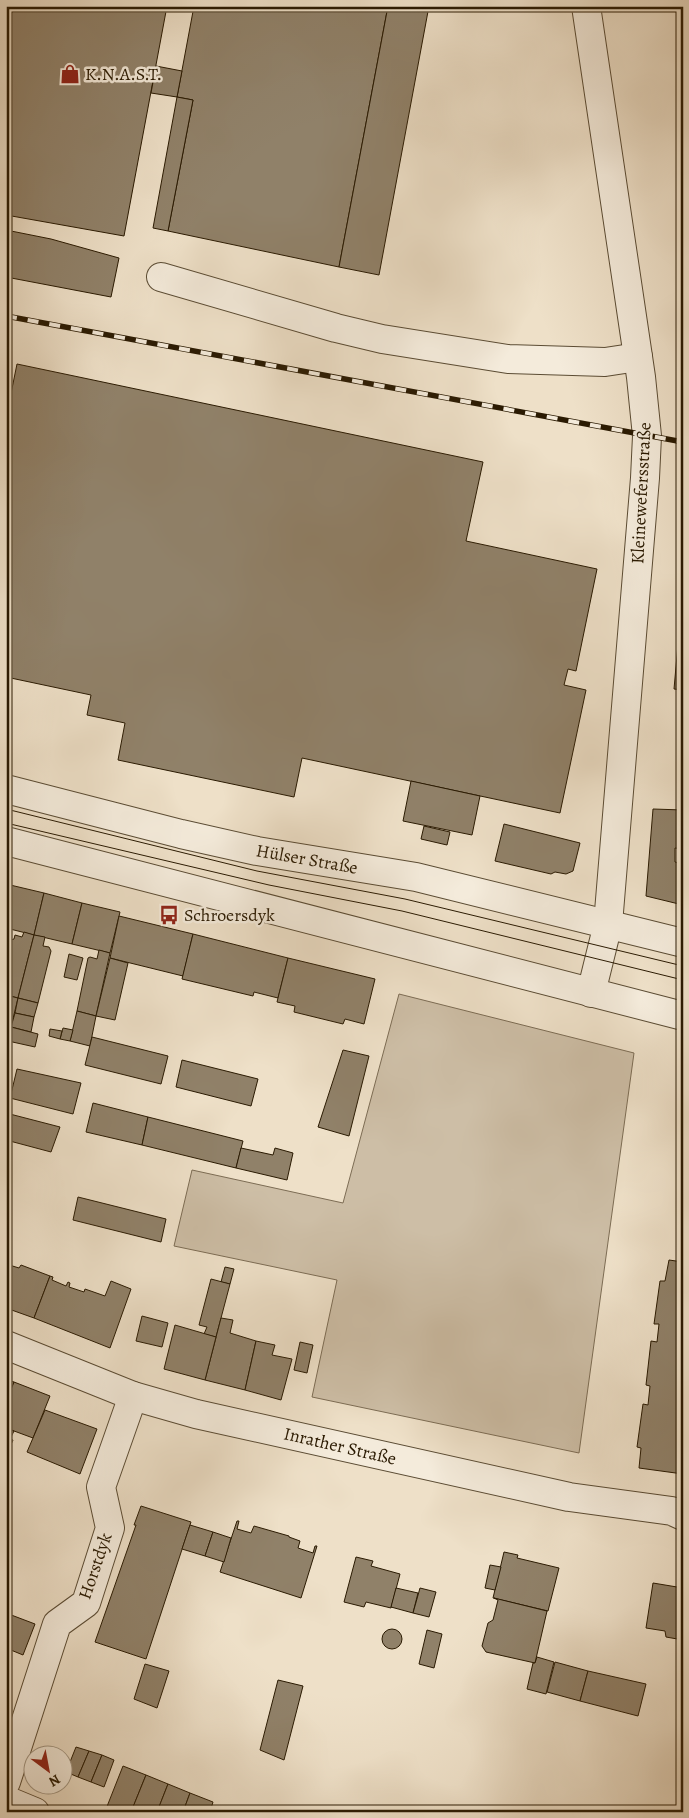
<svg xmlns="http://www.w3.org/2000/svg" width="689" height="1818" font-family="Alegreya,serif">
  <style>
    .green { fill: #cdbea6; stroke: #7c6c54 }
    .building { fill: #908169; stroke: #2a1a02 }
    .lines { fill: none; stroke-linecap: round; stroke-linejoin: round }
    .minor-casing { stroke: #5b4c34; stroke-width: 30 }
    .minor { stroke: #f4ebdb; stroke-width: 28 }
    .tram { stroke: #2a1a02; stroke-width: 1 }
    .rail-casing { stroke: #2a1a02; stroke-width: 5.5 }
    .rail { stroke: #f4ebdb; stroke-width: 4; stroke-dasharray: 11; stroke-linecap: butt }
    .labels { text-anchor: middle; stroke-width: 5; stroke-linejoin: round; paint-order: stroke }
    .poi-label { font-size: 18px; fill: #2a1a02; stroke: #f4ebdb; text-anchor: start }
    .street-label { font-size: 18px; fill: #2a1a02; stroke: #f4ebdb }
  </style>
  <rect width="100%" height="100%" fill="#eee0c8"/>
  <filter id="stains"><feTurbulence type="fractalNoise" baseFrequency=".004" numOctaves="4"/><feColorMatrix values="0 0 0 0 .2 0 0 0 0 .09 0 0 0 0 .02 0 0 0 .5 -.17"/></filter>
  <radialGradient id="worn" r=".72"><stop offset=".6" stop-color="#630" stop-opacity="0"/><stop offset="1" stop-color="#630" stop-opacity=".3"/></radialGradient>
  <polygon class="green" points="399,994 634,1053 579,1453 312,1397 337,1280 174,1246 192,1170 343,1203"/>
  <g class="building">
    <polygon points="6,6 167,6 124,236 6,215"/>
    <polygon points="194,6 388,6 339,267 168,231 193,100 177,97"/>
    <polygon points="388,6 429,6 379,275 339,267"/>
    <polygon points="156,66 182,71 177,97 151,93"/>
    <polygon points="177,97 193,100 168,231 153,228"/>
    <polygon points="6,230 51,239 119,258 111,297 6,277"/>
    <polygon points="17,364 483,462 466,541 597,569 576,671 568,669 564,685 586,690 560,813 302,758 294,797 118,760 125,723 87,715 91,695 6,677 6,418"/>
    <polygon points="682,599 683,599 683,690 674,689"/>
    <polygon points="411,781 480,796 472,835 403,821"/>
    <polygon points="653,809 683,810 683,849 675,848 675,862 683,864 683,905 646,896"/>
    <polygon points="504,824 580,843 573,871 566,874 555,872 551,874 495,861"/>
    <polygon points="424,826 450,832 447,845 421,839"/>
    <polygon points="6,884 44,893 34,935 6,928"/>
    <polygon points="44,893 82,903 72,944 34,935"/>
    <polygon points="82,903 120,912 110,953 72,944"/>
    <polygon points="119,916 193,934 183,976 110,958"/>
    <polygon points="24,932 34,935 18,998 6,995 6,961 11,940 14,939 15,935 22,937"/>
    <polygon points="193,934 288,958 278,998 254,992 253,996 182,979"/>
    <polygon points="34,935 45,937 43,946 49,947 51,951 38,1003 18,998"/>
    <polygon points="99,950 110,953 96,1016 77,1011 88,958 90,957 97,959"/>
    <polygon points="69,954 83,958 77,980 64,977"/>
    <polygon points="110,958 128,963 115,1020 96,1016"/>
    <polygon points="288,958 375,979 364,1024 345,1019 343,1024 294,1012 295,1006 277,1002"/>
    <polygon points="6,995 18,998 11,1027 6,1026"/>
    <polygon points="18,998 38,1003 34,1017 15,1013"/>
    <polygon points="77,1011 96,1016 90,1046 70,1041"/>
    <polygon points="15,1013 34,1017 31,1032 11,1027"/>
    <polygon points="11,1027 38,1034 35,1047 8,1041"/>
    <polygon points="63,1028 73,1030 70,1041 60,1039"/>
    <polygon points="50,1029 62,1031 60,1039 49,1036"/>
    <polygon points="92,1037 168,1056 161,1084 85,1065"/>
    <polygon points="343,1050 369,1056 349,1136 318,1127"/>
    <polygon points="182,1060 258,1079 251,1106 176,1087"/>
    <polygon points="17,1069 81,1083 73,1114 10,1098"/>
    <polygon points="93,1103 148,1117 142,1145 86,1132"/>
    <polygon points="6,1113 60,1127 51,1152 6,1140"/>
    <polygon points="148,1117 243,1141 236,1168 142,1145"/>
    <polygon points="241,1148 273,1155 275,1148 293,1153 287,1180 236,1168"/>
    <polygon points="78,1197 166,1219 161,1242 73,1220"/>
    <polygon points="669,1260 683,1262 683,1474 639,1468 641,1448 637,1447 643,1404 648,1405 650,1386 646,1385 651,1341 657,1342 659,1324 654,1324 660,1281 665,1281"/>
    <polygon points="6,1264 19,1268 21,1265 50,1276 34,1318 6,1308"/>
    <polygon points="225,1267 234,1269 230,1284 221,1282"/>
    <polygon points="50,1276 53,1277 52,1280 66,1286 68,1282 70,1283 69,1287 84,1292 85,1289 105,1296 111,1281 131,1289 110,1348 34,1318"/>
    <polygon points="211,1279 230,1284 216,1337 204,1334 207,1327 199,1325"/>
    <polygon points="142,1316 168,1323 162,1347 136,1341"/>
    <polygon points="221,1318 233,1320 230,1333 256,1341 245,1390 205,1380"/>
    <polygon points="175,1325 216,1337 205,1380 164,1369"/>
    <polygon points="256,1341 275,1345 272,1355 292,1359 281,1400 245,1390"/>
    <polygon points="300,1342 313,1345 307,1373 294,1370"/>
    <polygon points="6,1379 14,1382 6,1402"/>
    <polygon points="14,1382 50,1396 33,1438 6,1428 6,1402"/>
    <polygon points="45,1410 97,1429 80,1474 27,1452"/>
    <polygon points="6,1428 14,1431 10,1439 13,1440 6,1456"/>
    <polygon points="141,1506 191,1522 146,1659 95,1642 136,1525 134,1525"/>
    <polygon points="237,1521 239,1521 237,1529 251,1533 254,1526 289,1536 289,1537 300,1541 298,1548 313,1553 315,1546 317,1546 301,1598 220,1572"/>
    <polygon points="190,1525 213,1532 205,1556 182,1549"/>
    <polygon points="213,1532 231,1538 224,1562 205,1556"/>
    <polygon points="504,1552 518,1555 517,1558 559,1568 548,1611 493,1598"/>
    <polygon points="356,1557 373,1561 371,1566 400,1574 391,1608 366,1602 364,1607 344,1602"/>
    <polygon points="490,1565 501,1567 495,1590 485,1588"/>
    <polygon points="653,1583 683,1588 683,1640 666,1637 665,1631 646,1628"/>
    <polygon points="396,1588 418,1593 413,1613 391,1607"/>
    <polygon points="420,1588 436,1592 429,1617 413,1613"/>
    <polygon points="494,1598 547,1611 535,1663 486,1652 482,1646 488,1623 493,1620 498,1600"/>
    <polygon points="6,1613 35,1624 23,1655 6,1648"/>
    <circle cx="392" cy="1639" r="10"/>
    <polygon points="427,1630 442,1634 434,1668 419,1664"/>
    <polygon points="537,1657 554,1662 546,1694 527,1689 533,1663 535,1663"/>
    <polygon points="555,1662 588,1671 580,1701 547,1692"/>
    <polygon points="145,1664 169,1671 157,1708 134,1699"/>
    <polygon points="588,1671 646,1684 638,1716 580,1701"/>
    <polygon points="278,1680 303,1686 284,1760 260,1750"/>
    <polygon points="76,1747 89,1751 78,1777 66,1772"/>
    <polygon points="89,1751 102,1755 91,1782 78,1777"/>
    <polygon points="102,1755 114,1760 104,1787 91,1782"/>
    <polygon points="123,1766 146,1775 131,1812 113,1812 106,1809"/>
    <polygon points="146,1775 168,1784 157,1812 131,1812"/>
    <polygon points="168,1784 190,1793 183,1812 157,1812"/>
    <polygon points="190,1793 213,1802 210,1812 183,1812"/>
  </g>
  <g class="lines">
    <defs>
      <g id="minor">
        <polyline points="586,6 641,377 647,436 645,478 608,924 591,993"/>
        <polyline points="161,277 336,328 382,339 508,359 605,362 638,357"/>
        <polyline points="6,789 181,834 257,851 416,877 683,943"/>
        <polyline points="6,841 683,1016"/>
        <polyline points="6,1345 133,1396 196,1414 569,1497 672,1511 683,1516"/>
        <polyline points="6,1782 57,1624 86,1603 110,1528 101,1487 133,1396"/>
        <polyline points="6,1800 35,1812"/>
      </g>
    </defs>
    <use href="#minor" class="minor-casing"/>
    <use href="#minor" class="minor"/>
    <g class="tram">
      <polyline points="6,809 257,871 405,899 683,966"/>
      <polyline points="6,823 269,885 402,911 683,980"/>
    </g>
    <defs>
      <polyline id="rail" points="6,316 683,442"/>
    </defs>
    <use href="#rail" class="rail-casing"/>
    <use href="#rail" class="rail"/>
  </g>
  <defs>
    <symbol id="shop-bare" viewBox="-9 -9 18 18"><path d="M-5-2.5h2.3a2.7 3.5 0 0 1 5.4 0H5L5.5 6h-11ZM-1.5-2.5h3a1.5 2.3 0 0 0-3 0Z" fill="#8f2418" stroke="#f4ebdb" stroke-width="2.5" paint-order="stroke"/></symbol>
    <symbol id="bus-bare" viewBox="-9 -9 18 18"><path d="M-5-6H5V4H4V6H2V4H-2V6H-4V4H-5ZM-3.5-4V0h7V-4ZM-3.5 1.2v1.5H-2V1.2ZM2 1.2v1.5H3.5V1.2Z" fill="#8f2418" stroke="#f4ebdb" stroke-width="2.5" paint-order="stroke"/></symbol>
  </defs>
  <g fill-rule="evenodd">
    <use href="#shop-bare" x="56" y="60" width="28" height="28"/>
    <use href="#bus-bare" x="155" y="901" width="28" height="28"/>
  </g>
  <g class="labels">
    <g class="poi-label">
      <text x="85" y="80">K.N.A.S.T.</text>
      <text x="184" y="921">Schroersdyk</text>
    </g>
    <g class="street-label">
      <text transform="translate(641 493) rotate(-87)" y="6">Kleinewefersstraße</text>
      <text transform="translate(307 859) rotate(10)" y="6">Hülser Straße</text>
      <text transform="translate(340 1446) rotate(13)" y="6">Inrather Straße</text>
      <text transform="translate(95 1566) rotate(-71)" y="6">Horstdyk</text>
    </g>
  </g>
  <rect width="689" height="1818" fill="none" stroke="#eee0c8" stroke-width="25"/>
  <rect x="8" y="8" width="674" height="1803" fill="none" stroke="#2a1a02" stroke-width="2.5"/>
  <rect x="12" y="12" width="664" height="1793" fill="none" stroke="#2a1a02"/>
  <g transform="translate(48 1770) rotate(148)"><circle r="24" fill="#f4ebdb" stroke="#a39784"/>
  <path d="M0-4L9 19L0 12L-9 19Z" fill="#8f2418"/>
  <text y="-8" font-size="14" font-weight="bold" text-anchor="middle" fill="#2a1a02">N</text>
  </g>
  <rect width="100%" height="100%" filter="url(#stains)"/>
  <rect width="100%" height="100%" fill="url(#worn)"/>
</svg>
